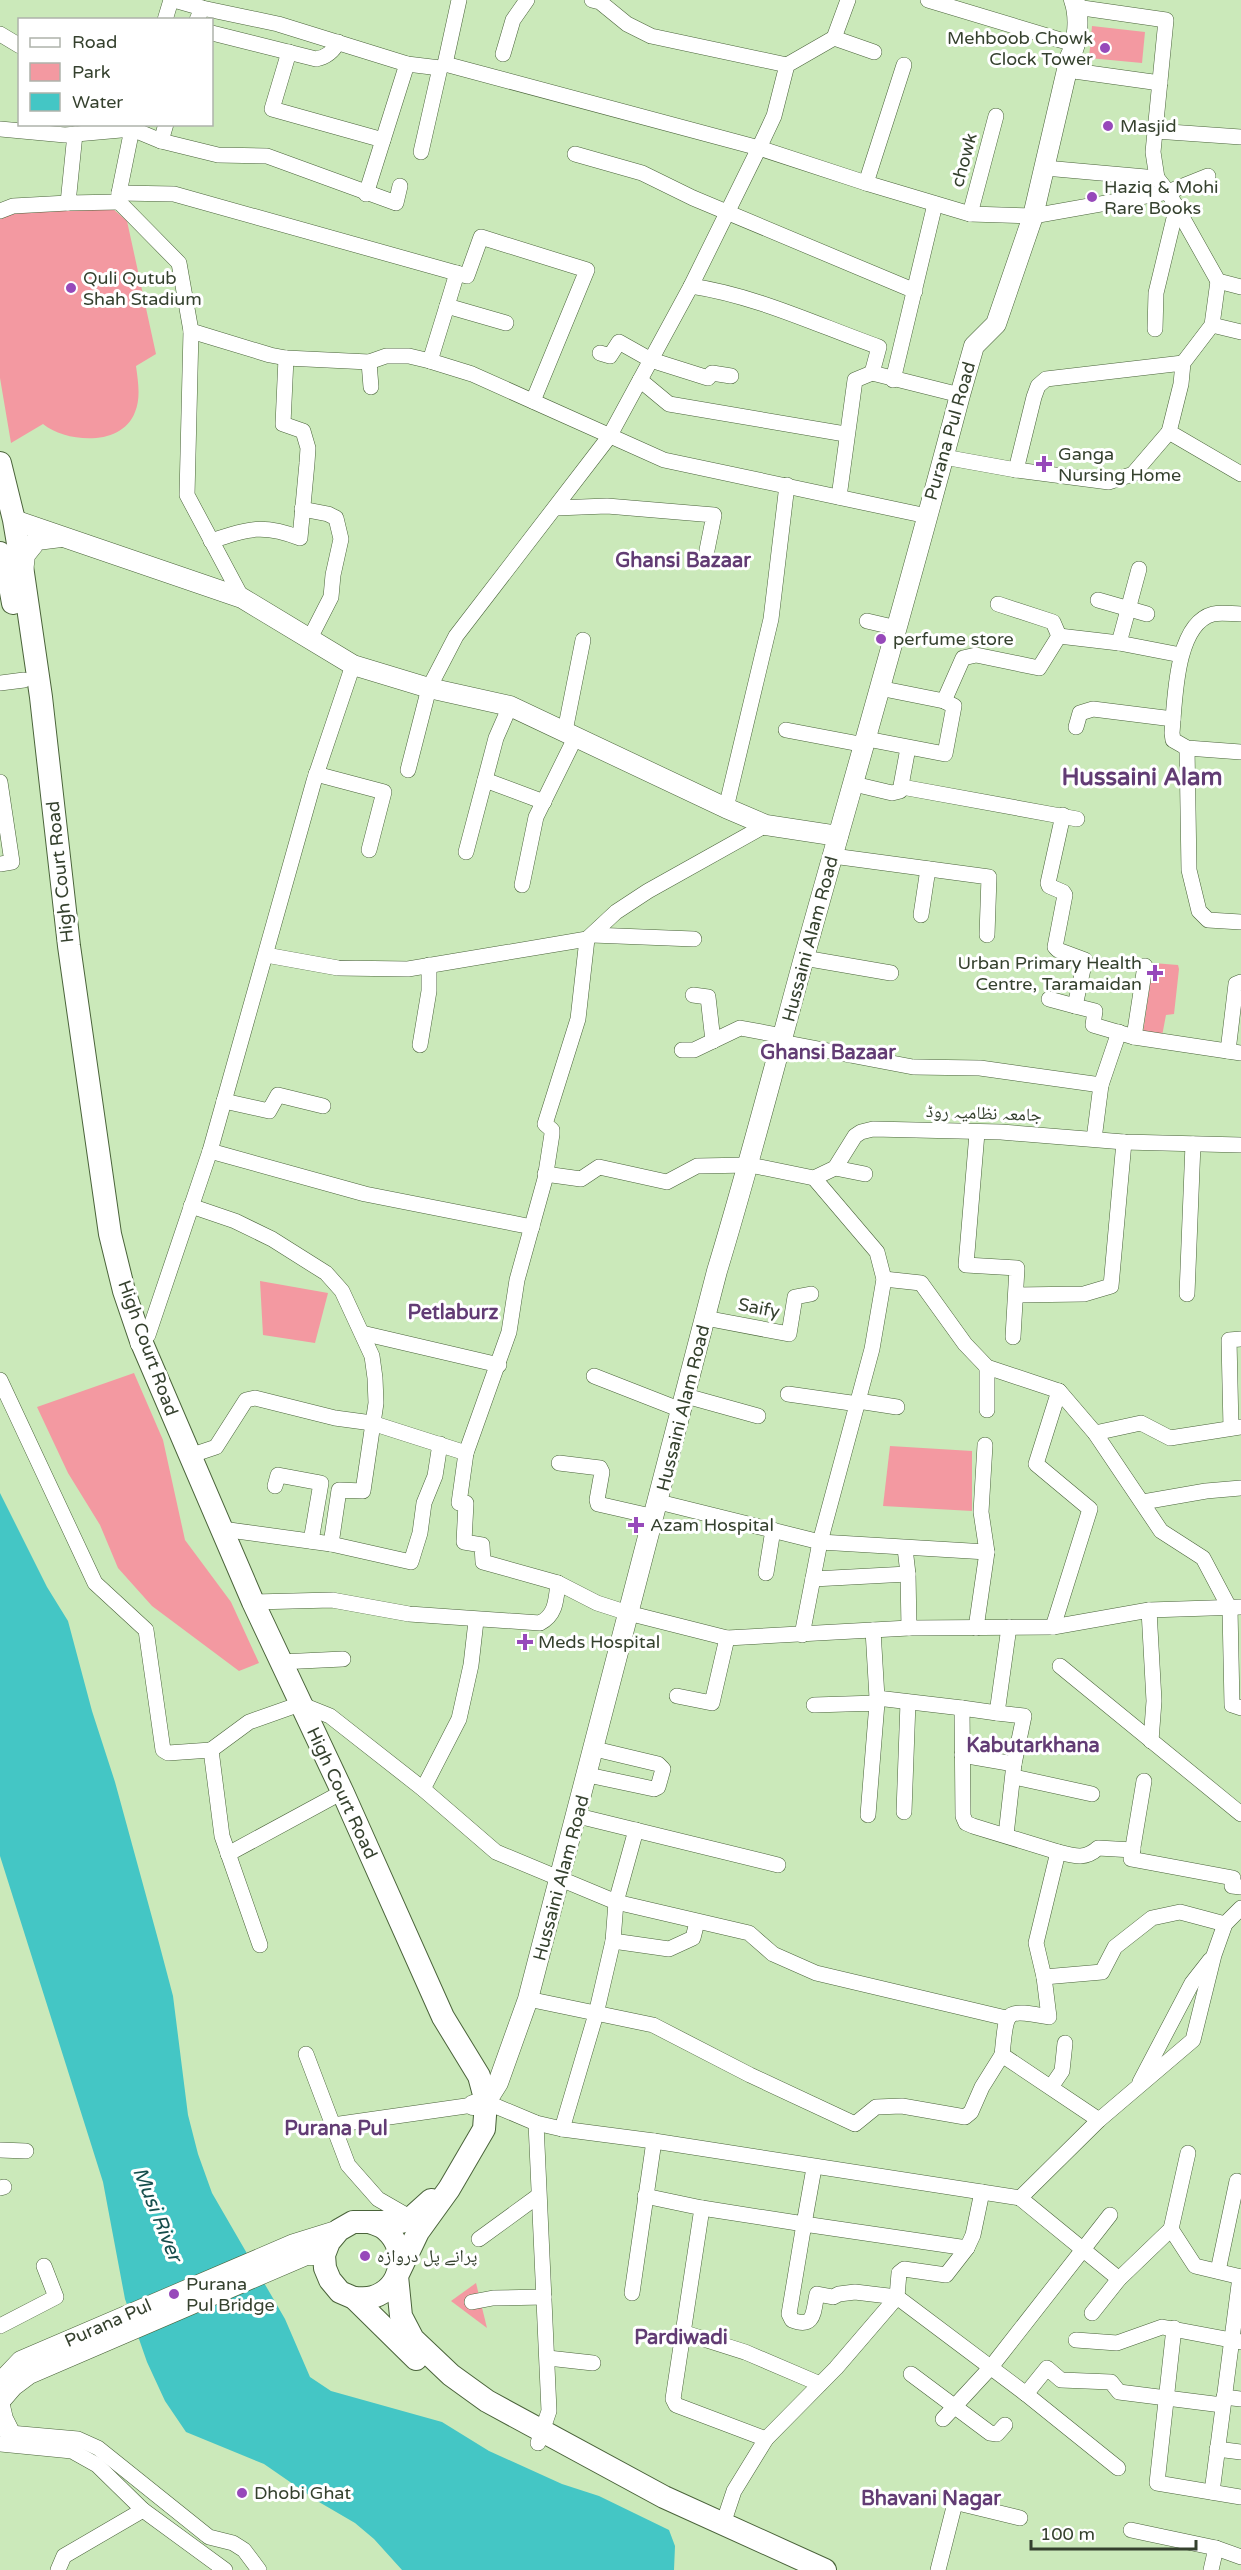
<svg xmlns="http://www.w3.org/2000/svg" width="1241" height="2570" font-family="'Varela Round','Noto Naskh Arabic',sans-serif">
  <style>
    .green { fill: #f399a1 }
    .water { fill: #44c6c5 }
    .lines { fill: none; stroke-linecap: round; stroke-linejoin: round }
    .minor-casing { stroke: #4a633a; stroke-width: 16 }
    .major-casing { stroke: #4a633a; stroke-width: 21 }
    .highway-casing { stroke: #4a633a; stroke-width: 24 }
    .minor { stroke: #fff; stroke-width: 15 }
    .major { stroke: #fff; stroke-width: 20 }
    .highway { stroke: #fff; stroke-width: 22 }
    .poi-dot { fill: #9749ba; stroke: #fff; stroke-width: 2 }
    .labels { text-anchor: middle; stroke-width: 6; stroke-linejoin: round; paint-order: stroke }
    .poi-label { font-size: 18px; fill: #35412e; stroke: #fff; text-anchor: start }
    .street-label { font-size: 18px; fill: #35412e; stroke: #fff }
    .neighbourhood-label { font-size: 20px; font-weight: bold; fill: #623c74; stroke: #fff }
    .water-label { font-size: 20px; font-style: italic; fill: #154d4c; stroke: #fff }
    .district-label { font-size: 24px; font-weight: bold; fill: #623c74; stroke: #fff }
  </style>
  <rect width="100%" height="100%" fill="#cbe9ba"/>
  <g class="green">
    <polygon points="1092,26 1145,32 1142,63 1089,58"/>
    <path d="M 98,196 L 127,221 L 156,354 L 136,366 C 138,381 141,398 135,412 C 122,447 67,443 43,424 L 11,443 L 0,378 L 0,208 Z"/>
    <polygon points="1153,963 1178,965 1179,969 1174,1014 1166,1015 1162,1036 1143,1033"/>
    <polygon points="260,1281 328,1293 315,1343 263,1335"/>
    <polygon points="134,1373 163,1440 185,1540 231,1602 259,1663 239,1671 152,1606 118,1568 100,1525 68,1473 37,1407"/>
    <polygon points="890,1446 972,1451 972,1511 883,1506"/>
    <polygon points="476,2283 487,2328 451,2301"/>
  </g>
  <polygon class="water" points="0,1493 47,1587 68,1621 92,1711 115,1782 159,1943 173,1996 188,2115 198,2154 212,2193 285,2319 310,2377 331,2391 442,2422 489,2451 562,2484 599,2496 669,2530 675,2546 674,2570 402,2570 374,2539 355,2523 319,2502 264,2464 186,2432 165,2401 147,2362 125,2299 103,2182 0,1856"/>
  <g class="lines">
    <defs>
      <g id="minor">
        <polyline points="174,0 202,8"/>
        <polyline points="592,0 600,2 627,24 651,36 787,65"/>
        <polyline points="928,0 1077,45"/>
        <polyline points="1076,7 1166,20 1153,152 1157,178 1168,192 1208,176"/>
        <polyline points="165,20 171,0"/>
        <polyline points="197,20 202,8 278,24 407,64 440,68 445,64 759,148 866,183 970,214 1033,216 1168,192 1218,281 1241,287"/>
        <path d="M 212,33 L 316,59 C 327,57 333,52 338,42"/>
        <polyline points="0,34 20,46"/>
        <polyline points="834,38 874,52"/>
        <polyline points="289,52 272,109 383,140"/>
        <polyline points="503,54 513,20 527,0"/>
        <polyline points="445,64 459,0"/>
        <polyline points="1067,70 1160,83"/>
        <polyline points="0,129 65,135 132,129 161,141 218,155 267,156 396,203 400,186"/>
        <polyline points="1155,131 1241,137"/>
        <polyline points="75,134 68,203 119,202"/>
        <polyline points="161,141 166,124"/>
        <polyline points="421,152 440,68"/>
        <polyline points="575,154 642,173 693,198 915,291"/>
        <polyline points="1045,168 1157,178"/>
        <polyline points="866,183 904,65"/>
        <polyline points="119,193 174,194 467,276 481,237 587,270 533,401"/>
        <polyline points="366,194 407,64"/>
        <polyline points="119,202 179,263 191,331 187,495 242,598"/>
        <polyline points="119,202 119,193 133,124"/>
        <polyline points="0,211 13,206 68,203"/>
        <polyline points="970,214 996,116"/>
        <polyline points="457,273 447,306 506,323"/>
        <polyline points="1218,281 1212,325 1183,363 1181,384 1169,432 1241,474"/>
        <path d="M 691,286 C 757,296 817,325 879,347 L 872,373 L 960,395"/>
        <polyline points="1212,325 1241,332"/>
        <polyline points="1155,329 1156,293 1177,206"/>
        <polyline points="191,331 270,355 286,358 369,362 386,356 409,356 430,361 472,374 664,460 927,516"/>
        <polyline points="600,353 610,356 619,342 651,360 708,378 712,373 731,376"/>
        <polyline points="430,361 447,306"/>
        <polyline points="369,362 371,387"/>
        <polyline points="640,380 669,404 845,434"/>
        <polyline points="893,380 935,204"/>
        <polyline points="944,457 1016,470 1109,482 1133,474 1169,432"/>
        <polyline points="1016,470 1034,397 1038,386 1046,379 1183,363"/>
        <polyline points="839,497 855,380 872,373"/>
        <polyline points="556,508 607,506 714,515 707,550"/>
        <polyline points="302,509 328,514 336,518 341,539 333,575 331,597 309,640"/>
        <path d="M 211,541 C 248,528 264,524 300,538 L 307,463 L 308,448 L 303,431 L 283,424 L 286,358"/>
        <polyline points="1098,600 1147,614"/>
        <path d="M 1241,614 C 1232,614 1221,612 1213,614 C 1175,624 1175,701 1172,733 L 1173,740 L 1187,748 L 1241,752"/>
        <polyline points="867,621 897,628"/>
        <polyline points="1059,636 1119,643 1181,655"/>
        <polyline points="1119,643 1139,569"/>
        <polyline points="0,683 24,680"/>
        <polyline points="944,701 963,658 976,655 1039,668 1059,636 1053,622 998,604"/>
        <polyline points="1076,727 1080,713 1093,709 1173,719"/>
        <polyline points="786,730 865,745"/>
        <polyline points="565,731 583,640"/>
        <polyline points="867,739 945,754 954,706 944,701 879,688"/>
        <polyline points="1187,748 1189,870 1199,911 1208,920 1241,922"/>
        <polyline points="408,770 429,688 456,636 609,437 691,286 759,148 774,116 787,65 834,38 848,0"/>
        <polyline points="316,774 384,792 369,850"/>
        <polyline points="485,780 544,802"/>
        <polyline points="0,782 12,862 0,864"/>
        <polyline points="854,784 892,793 900,791 908,748"/>
        <polyline points="902,787 1077,819"/>
        <polyline points="726,808 771,619 787,485"/>
        <polyline points="1063,815 1048,883 1049,886 1063,892 1065,895 1055,947 1058,950 1085,960 1075,1006 1095,1011 1093,1025 1134,1037 1241,1053"/>
        <polyline points="766,825 648,891 616,912 587,939 578,1019 545,1124 552,1130 552,1134 545,1179 517,1280 509,1332 466,1453 459,1503 466,1503 464,1542 482,1545 483,1562 558,1583 597,1603 628,1613 727,1638 909,1628 1053,1627 1149,1610 1241,1607"/>
        <polyline points="466,852 496,738 510,706"/>
        <polyline points="833,856 989,877 987,935"/>
        <polyline points="522,885 536,817 576,736"/>
        <polyline points="921,915 928,869"/>
        <polyline points="592,935 694,939"/>
        <polyline points="266,955 338,968 408,969 587,939"/>
        <polyline points="804,958 891,973"/>
        <polyline points="693,995 708,997 713,1041"/>
        <polyline points="1049,999 1075,1006"/>
        <polyline points="1134,1037 1145,966"/>
        <polyline points="420,1045 429,991 429,965"/>
        <polyline points="682,1050 694,1050 740,1028 783,1036"/>
        <polyline points="1228,1051 1236,984 1241,982"/>
        <polyline points="778,1053 787,1043 913,1067 980,1068 1101,1085 1094,1139"/>
        <polyline points="1101,1085 1119,1032"/>
        <polyline points="224,1101 269,1111 278,1095 323,1106"/>
        <polyline points="977,1133 966,1265 1017,1268 1013,1337"/>
        <polyline points="210,1151 365,1194 532,1227"/>
        <polyline points="835,1168 865,1174"/>
        <polyline points="545,1174 581,1179 599,1167 667,1182 697,1166 750,1165 814,1178 835,1168 855,1136 861,1132 873,1129 1001,1132 1124,1142 1241,1145"/>
        <polyline points="191,1206 235,1221 272,1239 326,1273 342,1291 372,1356 375,1378 376,1403 363,1491 339,1490 331,1544"/>
        <polyline points="884,1279 921,1283 965,1344 987,1367 1059,1391 1095,1433 1161,1531 1203,1558 1230,1609 1232,1705 1241,1708"/>
        <polyline points="1187,1294 1193,1144"/>
        <polyline points="1016,1295 1084,1294 1111,1286 1124,1142"/>
        <polyline points="705,1318 789,1334 795,1297 811,1294"/>
        <polyline points="362,1333 499,1365"/>
        <polyline points="138,1344 148,1335 210,1151 314,781 353,665"/>
        <polyline points="594,1376 681,1410"/>
        <polyline points="0,1380 95,1583 146,1630 163,1750 168,1753 211,1750"/>
        <polyline points="788,1394 858,1404"/>
        <polyline points="686,1396 758,1416"/>
        <polyline points="858,1401 897,1407"/>
        <polyline points="987,1410 987,1367"/>
        <polyline points="1231,1428 1229,1340 1241,1339"/>
        <polyline points="1095,1433 1141,1423 1170,1438 1241,1427"/>
        <polyline points="189,1456 216,1447 246,1400 255,1398 335,1418 372,1423 466,1453"/>
        <polyline points="559,1463 600,1468 602,1472 597,1500 598,1504 655,1517"/>
        <polyline points="275,1486 278,1475 321,1483 311,1541"/>
        <polyline points="659,1502 820,1542 987,1552"/>
        <polyline points="1143,1502 1206,1491 1241,1488"/>
        <polyline points="222,1529 331,1544 411,1562 420,1533 424,1503 435,1476 440,1444"/>
        <polyline points="766,1573 773,1530"/>
        <polyline points="908,1574 909,1628"/>
        <polyline points="813,1579 908,1574 905,1548"/>
        <path d="M 253,1602 L 332,1600 L 409,1614 L 540,1623 C 556,1615 556,1600 558,1583"/>
        <polyline points="1149,1610 1154,1701 1151,1741"/>
        <polyline points="1009,1627 997,1713 962,1708 963,1816 966,1823 973,1826 1058,1852 1036,1943 1044,1977 1102,1972 1115,1947 1152,1918 1180,1912 1225,1924"/>
        <polyline points="1053,1627 1090,1509 1036,1464 1059,1391"/>
        <polyline points="976,1628 987,1552 981,1512 985,1445"/>
        <polyline points="873,1630 877,1698 962,1708"/>
        <polyline points="802,1635 820,1542 872,1349 884,1279 877,1252 814,1178"/>
        <polyline points="280,1662 343,1659"/>
        <polyline points="1060,1666 1241,1814"/>
        <polyline points="677,1696 712,1703 727,1638"/>
        <polyline points="814,1705 877,1703 868,1815"/>
        <polyline points="997,1713 1024,1716 1014,1764 1006,1835"/>
        <polyline points="962,1755 1014,1764"/>
        <polyline points="588,1775 654,1789 658,1787 663,1769 658,1764 595,1749"/>
        <polyline points="1014,1777 1092,1794"/>
        <polyline points="1144,1781 1131,1859 1233,1878 1232,1886 1241,1887"/>
        <polyline points="423,1789 459,1719 471,1665 476,1621"/>
        <polyline points="904,1812 908,1702"/>
        <polyline points="578,1816 778,1865"/>
        <path d="M 1058,1852 C 1074,1856 1085,1860 1098,1848 L 1133,1850"/>
        <polyline points="228,1854 335,1796"/>
        <polyline points="613,1941 669,1949 693,1938 697,1922"/>
        <polyline points="260,1945 222,1836 211,1750 249,1722 300,1704 330,1716 423,1789 496,1852 616,1902 749,1933 773,1954 816,1973 1006,2018"/>
        <polyline points="528,1999 653,2025 750,2075 855,2124 876,2107 902,2106 965,2117 971,2112 982,2087 1002,2055 1099,2120"/>
        <polyline points="306,2054 348,2165 378,2199 411,2218"/>
        <path d="M 1002,2055 C 1007,2011 1002,2008 1049,2017 L 1044,1977"/>
        <polyline points="1140,2082 1192,1983 1210,1960"/>
        <polyline points="1051,2087 1062,2071 1065,2043"/>
        <polyline points="486,2102 536,2123 562,2129 654,2141 1020,2198 1099,2120 1193,2040 1214,1955 1225,1924 1241,1908"/>
        <polyline points="536,2123 549,2411 538,2443"/>
        <polyline points="333,2125 473,2105"/>
        <polyline points="562,2129 596,2014 613,1941 616,1902 636,1830"/>
        <polyline points="0,2150 26,2151"/>
        <polyline points="1188,2153 1171,2229 1195,2266 1241,2277"/>
        <polyline points="0,2188 4,2187"/>
        <polyline points="645,2196 702,2208 673,2399 676,2405 766,2439"/>
        <polyline points="1020,2198 1119,2279"/>
        <polyline points="702,2208 804,2224 814,2168"/>
        <polyline points="479,2239 538,2196"/>
        <path d="M 967,2248 L 804,2224 L 789,2314 L 792,2320 C 815,2329 813,2312 817,2294 L 833,2297 L 839,2294 L 855,2292 L 897,2297 L 1026,2394 L 1118,2468"/>
        <polyline points="1218,2271 1237,2181"/>
        <polyline points="632,2293 654,2141"/>
        <polyline points="472,2302 493,2298 544,2297"/>
        <polyline points="1092,2313 1119,2279 1171,2229"/>
        <polyline points="0,2326 56,2297 44,2266"/>
        <polyline points="1174,2328 1157,2483 1241,2497"/>
        <polyline points="682,2332 745,2352 820,2384"/>
        <polyline points="1076,2340 1117,2343 1162,2327 1241,2342"/>
        <polyline points="548,2358 593,2363"/>
        <polyline points="911,2374 990,2433 997,2434 1005,2425"/>
        <polyline points="1026,2394 1047,2368 1061,2380 1111,2382 1119,2392 1222,2405"/>
        <polyline points="1224,2397 1241,2399"/>
        <polyline points="943,2419 991,2367 1110,2215"/>
        <polyline points="0,2428 10,2433 78,2439 98,2448 209,2537 233,2543 244,2550 259,2570"/>
        <polyline points="0,2444 72,2451 97,2465 143,2510 225,2570"/>
        <polyline points="1217,2449 1241,2452"/>
        <polyline points="1212,2492 1240,2277"/>
        <polyline points="723,2524 734,2491 766,2439 836,2368 897,2297 899,2273 904,2269 946,2275 967,2248 973,2235 982,2192"/>
        <polyline points="1131,2530 1216,2548 1211,2570"/>
        <polyline points="1216,2548 1241,2557"/>
        <polyline points="58,2570 64,2556 143,2510"/>
        <polyline points="938,2570 954,2507 958,2503 1020,2518"/>
      </g>
      <g id="major">
        <polyline points="14,520 242,598 353,665 429,688 510,706 726,808 766,825 838,836"/>
        <polyline points="23,572 25,555 37,540 61,537"/>
        <path d="M 473,2105 L 486,2102 L 498,2083 L 528,1999 L 717,1271 C 749,1166 776,1060 805,954 C 857,768 911,582 960,395 L 974,346 L 996,324 L 1033,216 L 1070,57 C 1078,42 1080,17 1074,0"/>
        <polyline points="0,2383 21,2361 294,2244 339,2230"/>
        <polyline points="0,2401 13,2386 29,2374 306,2255 324,2255"/>
        <polyline points="0,2406 3,2419 10,2433"/>
      </g>
      <g id="highway">
        <polyline points="0,463 14,520 23,573 41,697 69,946 110,1234 124,1291 141,1341 253,1602 343,1793 443,2017 479,2076 486,2102 484,2129 449,2189 418,2232 397,2276 401,2316 413,2339 451,2375 487,2401 664,2497 825,2570"/>
        <polyline points="0,553 9,581 13,603"/>
        <path d="M 354,2298 C 360,2298 367,2299 373,2297 C 402,2288 409,2250 386,2230 C 382,2226 375,2224 369,2222"/>
        <polyline points="416,2359 354,2298 340,2292 330,2280 325,2268 324,2255 329,2242 339,2230 353,2222 401,2222 411,2218 431,2200"/>
      </g>
    </defs>
    <use href="#minor" class="minor-casing"/>
    <use href="#major" class="major-casing"/>
    <use href="#highway" class="highway-casing"/>
    <use href="#minor" class="minor"/>
    <use href="#major" class="major"/>
    <use href="#highway" class="highway"/>
  </g>
  <g class="poi-dot">
    <circle cx="1105" cy="48" r="6"/>
    <circle cx="1108" cy="126" r="6"/>
    <circle cx="1092" cy="197" r="6"/>
    <circle cx="71" cy="288" r="6"/>
    <path d="M1041 455h6v6h6v6h-6v6h-6v-6h-6v-6h6z"/>
    <circle cx="881" cy="639" r="6"/>
    <path d="M1152 964h6v6h6v6h-6v6h-6v-6h-6v-6h6z"/>
    <path d="M633 1516h6v6h6v6h-6v6h-6v-6h-6v-6h6z"/>
    <path d="M522 1633h6v6h6v6h-6v6h-6v-6h-6v-6h6z"/>
    <circle cx="365" cy="2256" r="6"/>
    <circle cx="174" cy="2294" r="6"/>
    <circle cx="242" cy="2493" r="6"/>
  </g>
  <g class="labels">
    <g class="poi-label">
      <text x="1093" y="44" text-anchor="end">Mehboob Chowk<tspan x="1093" dy="21">Clock Tower</tspan></text>
      <text x="1120" y="132">Masjid</text>
      <text x="1104" y="193">Haziq &amp; Mohi<tspan x="1104" dy="21">Rare Books</tspan></text>
      <text x="83" y="284">Quli Qutub<tspan x="83" dy="21">Shah Stadium</tspan></text>
      <text x="1058" y="460">Ganga<tspan x="1058" dy="21">Nursing Home</tspan></text>
      <text x="893" y="645">perfume store</text>
      <text x="1142" y="969" text-anchor="end">Urban Primary Health<tspan x="1142" dy="21">Centre, Taramaidan</tspan></text>
      <text x="650" y="1531">Azam Hospital</text>
      <text x="538" y="1648">Meds Hospital</text>
      <text x="377" y="2262">پرانے پل دروازہ</text>
      <text x="186" y="2290">Purana<tspan x="186" dy="21">Pul Bridge</tspan></text>
      <text x="254" y="2499">Dhobi Ghat</text>
    </g>
    <g class="street-label">
      <text transform="translate(964 160) rotate(-75)" y="6">chowk</text>
      <text transform="translate(950 431) rotate(-74)" y="6">Purana Pul Road</text>
      <text transform="translate(60 872) rotate(-96)" y="6">High Court Road</text>
      <text transform="translate(810 939) rotate(-75)" y="6">Hussaini Alam Road</text>
      <text transform="translate(984 1113) rotate(2)" y="6">جامعہ نظامیہ روڈ</text>
      <text transform="translate(759 1308) rotate(11)" y="6">Saify</text>
      <text transform="translate(148 1348) rotate(70)" y="6">High Court Road</text>
      <text transform="translate(683 1408) rotate(-76)" y="6">Hussaini Alam Road</text>
      <text transform="translate(342 1793) rotate(65)" y="6">High Court Road</text>
      <text transform="translate(561 1878) rotate(-75)" y="6">Hussaini Alam Road</text>
      <text transform="translate(108 2323) rotate(-24)" y="6">Purana Pul</text>
    </g>
    <g class="neighbourhood-label">
      <text x="683" y="567">Ghansi Bazaar</text>
      <text x="828" y="1059">Ghansi Bazaar</text>
      <text x="453" y="1319">Petlaburz</text>
      <text x="1033" y="1752">Kabutarkhana</text>
      <text x="336" y="2135">Purana Pul</text>
      <text x="681" y="2344">Pardiwadi</text>
      <text x="931" y="2505">Bhavani Nagar</text>
    </g>
    <g class="water-label">
      <text transform="translate(158 2214) rotate(68)" y="7">Musi River</text>
    </g>
    <g class="district-label">
      <text x="1142" y="785">Hussaini Alam</text>
    </g>
  </g>
  <rect x="18" y="18" width="195" height="108" fill="#ffffff" stroke="#aeb3ab" stroke-width="1.5"/>
  <rect x="30" y="38" width="30" height="9" fill="#ffffff" stroke="#aeb3ab" stroke-width="1.5"/>
  <text x="72" y="48" font-size="18" fill="#35412e">Road</text>
  <rect x="30" y="63" width="30" height="18" fill="#f399a1" stroke="#aeb3ab" stroke-width="1.5"/>
  <text x="72" y="78" font-size="18" fill="#35412e">Park</text>
  <rect x="30" y="93" width="30" height="18" fill="#44c6c5" stroke="#aeb3ab" stroke-width="1.5"/>
  <text x="72" y="108" font-size="18" fill="#35412e">Water</text>
  <path d="M1031 2540v9h165v-9" fill="none" stroke="#35412e" stroke-width="3"/>
  <text x="1040" y="2540" font-size="18" fill="#35412e" stroke="#ffffff" stroke-width="4.5" paint-order="stroke">100 m</text>
</svg>
